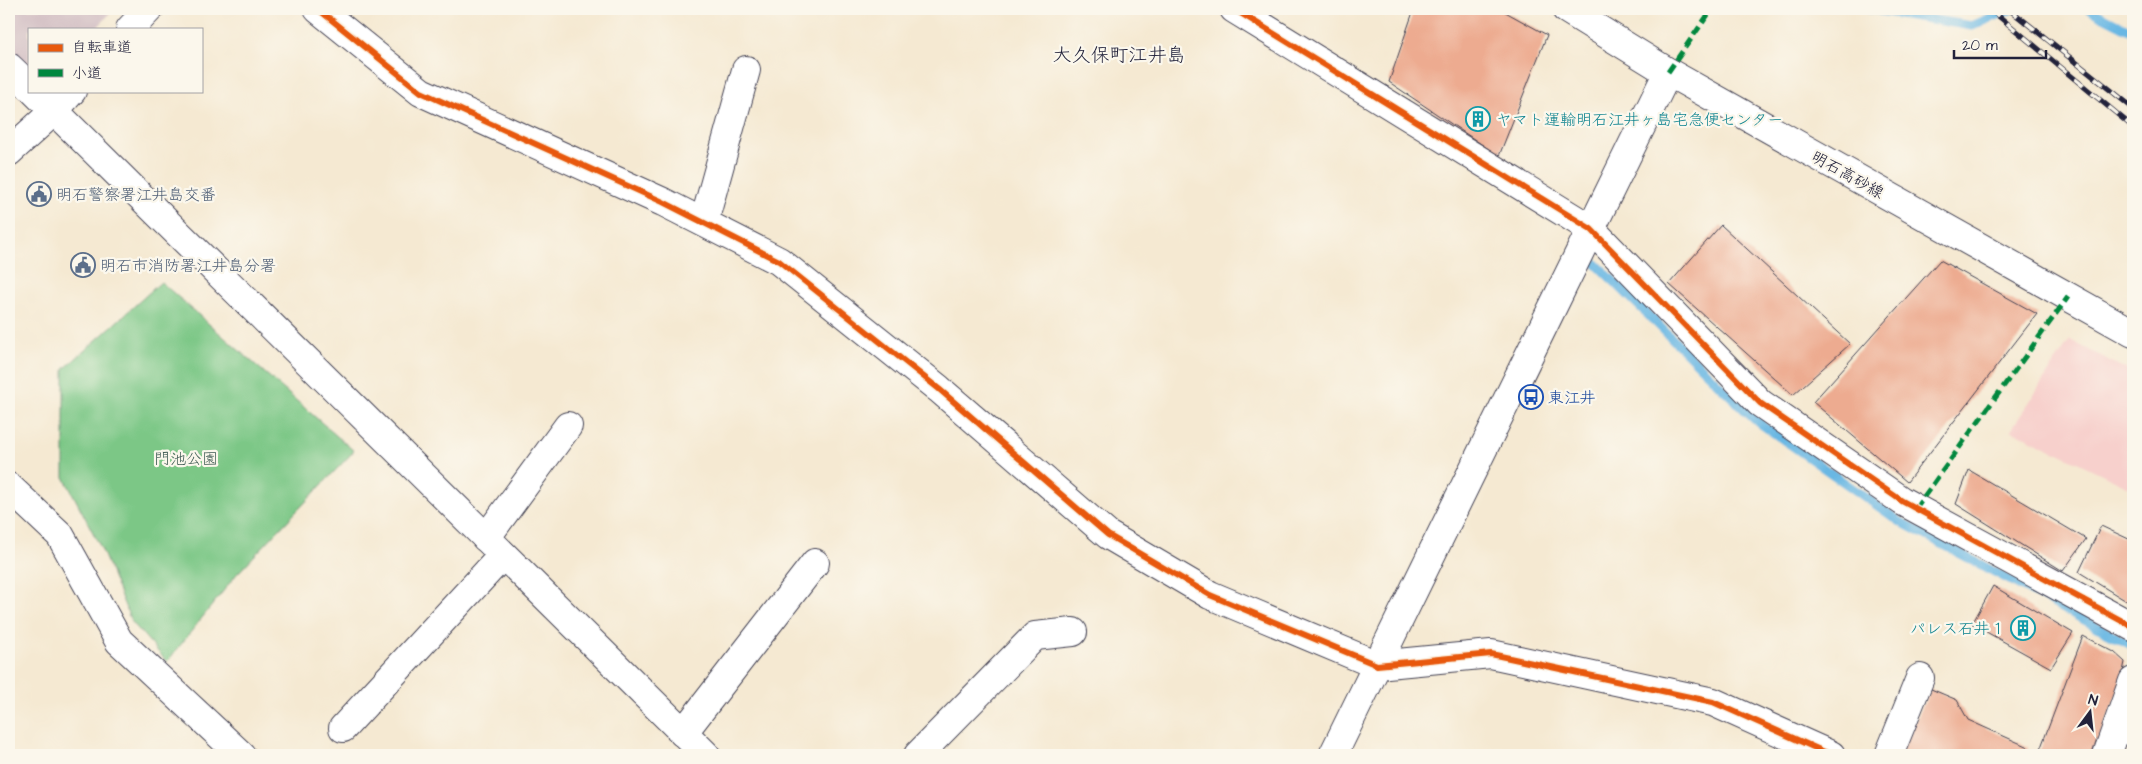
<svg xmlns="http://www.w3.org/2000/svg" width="2142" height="764" font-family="'Architects Daughter','Klee One',sans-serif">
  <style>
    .built { fill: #f7d0cc }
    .industrial { fill: #d2bec3 }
    .green { fill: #7bc786; stroke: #4e7460 }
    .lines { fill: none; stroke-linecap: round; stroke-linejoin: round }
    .stream { stroke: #69b7e3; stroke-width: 9 }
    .building { fill: #edab90 }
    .minor-casing { stroke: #424052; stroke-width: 30 }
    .major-casing { stroke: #424052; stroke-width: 30 }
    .minor { stroke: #fff; stroke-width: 28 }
    .major { stroke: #fff; stroke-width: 28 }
    .rail-casing { stroke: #22223b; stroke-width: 5.5 }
    .rail { stroke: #fbf7ec; stroke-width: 4; stroke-dasharray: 11; stroke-linecap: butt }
    .quiet { stroke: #00873e; stroke-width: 5; stroke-dasharray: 10 5; stroke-linecap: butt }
    .cycleway-casing { stroke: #fbf7ec; stroke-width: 9 }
    .cycleway { stroke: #e8590c; stroke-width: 6 }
    .labels { text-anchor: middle; stroke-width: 4.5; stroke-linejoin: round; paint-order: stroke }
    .culture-label { font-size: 16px; fill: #0d838f; stroke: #fbf7ec; text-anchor: start }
    .street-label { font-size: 16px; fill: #22223b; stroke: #fbf7ec }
    .service-label { font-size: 16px; fill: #4e5e75; stroke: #fbf7ec; text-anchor: start }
    .transit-label { font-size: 16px; fill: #164399; stroke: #fbf7ec; text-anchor: start }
    .park-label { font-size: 16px; fill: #415c55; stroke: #fbf7ec }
    .quarter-label { font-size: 19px; fill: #22223b; stroke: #fbf7ec }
  </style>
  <rect width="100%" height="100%" fill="#fbf7ec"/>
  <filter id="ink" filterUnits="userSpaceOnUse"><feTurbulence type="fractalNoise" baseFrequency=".02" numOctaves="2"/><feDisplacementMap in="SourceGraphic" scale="10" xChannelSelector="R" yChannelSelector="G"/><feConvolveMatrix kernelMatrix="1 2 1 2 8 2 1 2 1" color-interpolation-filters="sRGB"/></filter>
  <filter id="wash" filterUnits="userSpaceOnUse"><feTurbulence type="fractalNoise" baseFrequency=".0096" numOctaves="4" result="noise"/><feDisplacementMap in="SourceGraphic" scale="20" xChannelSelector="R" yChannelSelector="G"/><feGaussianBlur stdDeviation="1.12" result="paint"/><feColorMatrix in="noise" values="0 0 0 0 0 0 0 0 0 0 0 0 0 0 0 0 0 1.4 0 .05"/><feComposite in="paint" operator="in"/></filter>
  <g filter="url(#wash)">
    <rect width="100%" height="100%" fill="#f5e9d2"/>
    <polygon class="built" points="2070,340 2133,373 2133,489 2011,430"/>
    <polygon class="industrial" points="9,9 114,9 96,29 29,29 29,68 9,45"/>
    <polygon class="green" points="161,282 354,451 236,575 167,662 131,621 101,548 64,477 64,369"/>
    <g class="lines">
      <g class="stream">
        <polyline points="1868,9 1972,26 2012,9"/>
        <polyline points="2088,9 2133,32"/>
        <polyline points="1583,251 1754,419 1899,521 2133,646"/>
      </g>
    </g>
    <g id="blocks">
      <g class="building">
        <polygon points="1414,9 1500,9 1547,35 1499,156 1389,82"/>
        <polygon points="1721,225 1850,344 1793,395 1669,284"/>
        <polygon points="1940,260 2037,314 1907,482 1813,402"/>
        <polygon points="1969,470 2086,539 2063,571 1956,504"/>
        <polygon points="2101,526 2133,541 2133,595 2128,602 2079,572"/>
        <polygon points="1993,586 2073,633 2051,668 1972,624"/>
        <polygon points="2083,636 2114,652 2125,662 2120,686 2093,755 2038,755"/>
        <polygon points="1931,689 1957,700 1968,720 2028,747 2026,755 1899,755"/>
      </g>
    </g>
  </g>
  <g filter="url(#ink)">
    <use href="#blocks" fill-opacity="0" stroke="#424052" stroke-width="1"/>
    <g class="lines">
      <defs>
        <g id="minor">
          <polyline points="318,9 421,92 663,202 779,261 939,389 1108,535 1210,595 1377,665 1491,654 1713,702 1831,755"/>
          <polyline points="1234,9 1591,229 1760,403 1902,501 2133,627"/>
          <polyline points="9,67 29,86"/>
          <polyline points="34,91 706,755"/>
          <polyline points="704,222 746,70"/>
          <polyline points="9,487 60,535 119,641 241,755"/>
          <polyline points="486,538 568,426"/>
          <polyline points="343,728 503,555"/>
          <polyline points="683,733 815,563"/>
          <polyline points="918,755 1035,636 1073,632"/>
          <polyline points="1333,755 1668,72"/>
          <polyline points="1889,755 1920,678"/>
          <polyline points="2107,755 2133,681"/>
        </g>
        <g id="major">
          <polyline points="1566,9 1668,72 2133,333"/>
          <polyline points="130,29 149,9"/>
          <polyline points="9,152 54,111 72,91"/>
        </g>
      </defs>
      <use href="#minor" class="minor-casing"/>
      <use href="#major" class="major-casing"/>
      <use href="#minor" class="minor"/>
      <use href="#major" class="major"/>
      <defs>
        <g id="rail">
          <polyline points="1990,9 2133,127"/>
          <polyline points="2009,9 2133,108"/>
        </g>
      </defs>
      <use href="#rail" class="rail-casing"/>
      <use href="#rail" class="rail"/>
      <g class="quiet">
        <polyline points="1668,72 1712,9"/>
        <polyline points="1915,509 2068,297"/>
      </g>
      <defs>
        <g id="cycleway">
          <polyline points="318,9 421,92 663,202 779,261 939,389 1108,535 1210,595 1377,665 1491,654 1713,702 1831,755"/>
          <polyline points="1234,9 1591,229 1760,403 1902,501 2133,627"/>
        </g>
      </defs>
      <use href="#cycleway" class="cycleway-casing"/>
      <use href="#cycleway" class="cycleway"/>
    </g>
  </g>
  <defs>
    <symbol id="building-ring" viewBox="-11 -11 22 22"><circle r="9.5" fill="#fbf7ec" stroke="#0f9aa8" stroke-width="1.5"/><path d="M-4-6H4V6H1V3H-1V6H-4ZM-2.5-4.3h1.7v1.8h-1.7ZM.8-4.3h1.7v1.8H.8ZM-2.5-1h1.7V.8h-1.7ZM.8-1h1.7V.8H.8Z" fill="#0f9aa8"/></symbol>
    <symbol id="civic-ring" viewBox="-11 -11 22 22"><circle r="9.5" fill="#fbf7ec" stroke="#5c6f8a" stroke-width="1.5"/><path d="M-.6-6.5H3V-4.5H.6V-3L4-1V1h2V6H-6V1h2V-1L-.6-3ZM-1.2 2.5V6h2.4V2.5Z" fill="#5c6f8a"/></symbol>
    <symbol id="bus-ring" viewBox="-11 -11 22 22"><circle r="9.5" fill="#fbf7ec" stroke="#1a4fb4" stroke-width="1.5"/><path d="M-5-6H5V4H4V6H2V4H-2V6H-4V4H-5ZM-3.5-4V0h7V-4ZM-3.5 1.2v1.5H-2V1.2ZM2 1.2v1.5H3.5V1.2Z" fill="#1a4fb4"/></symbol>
  </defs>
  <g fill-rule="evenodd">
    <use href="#building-ring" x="1464" y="105" width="28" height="28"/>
    <use href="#civic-ring" x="25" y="180" width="28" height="28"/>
    <use href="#civic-ring" x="69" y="251" width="28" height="28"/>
    <use href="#bus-ring" x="1517" y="383" width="28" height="28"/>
    <use href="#building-ring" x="2009" y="614" width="28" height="28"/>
  </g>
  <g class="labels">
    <g class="culture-label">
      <text x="1496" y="125">ヤマト運輸明石江井ヶ島宅急便センター</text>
      <text x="2006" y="634" text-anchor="end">パレス石井１</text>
    </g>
    <g class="street-label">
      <text transform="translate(1848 174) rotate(29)" y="6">明石高砂線</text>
    </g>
    <g class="service-label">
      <text x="56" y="200">明石警察署江井島交番</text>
      <text x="100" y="271">明石市消防署江井島分署</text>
    </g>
    <g class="transit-label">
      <text x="1548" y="403">東江井</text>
    </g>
    <g class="park-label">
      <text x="186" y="464">門池公園</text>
    </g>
    <g class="quarter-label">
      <text x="1119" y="61">大久保町江井島</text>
    </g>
  </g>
  <rect width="2142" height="764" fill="none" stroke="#fbf7ec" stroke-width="30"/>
  <rect x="28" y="28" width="175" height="65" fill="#fbf7ec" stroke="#a4a2a5"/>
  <rect x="38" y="44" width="25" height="8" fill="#e8590c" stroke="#a4a2a5"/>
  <text x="72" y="52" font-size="15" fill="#22223b">自転車道</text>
  <rect x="38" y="69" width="25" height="8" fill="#00873e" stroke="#a4a2a5"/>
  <text x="72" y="78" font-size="15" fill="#22223b">小道</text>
  <g transform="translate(2090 712) rotate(15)" stroke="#fbf7ec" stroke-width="4" paint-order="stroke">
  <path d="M0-4L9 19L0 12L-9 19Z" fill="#22223b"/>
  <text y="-8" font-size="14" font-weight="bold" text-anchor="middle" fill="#22223b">N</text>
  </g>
  <path d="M1954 50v8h92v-8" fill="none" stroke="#22223b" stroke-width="2.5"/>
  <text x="1962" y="50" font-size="15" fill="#22223b" stroke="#fbf7ec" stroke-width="4" paint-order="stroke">20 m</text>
</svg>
